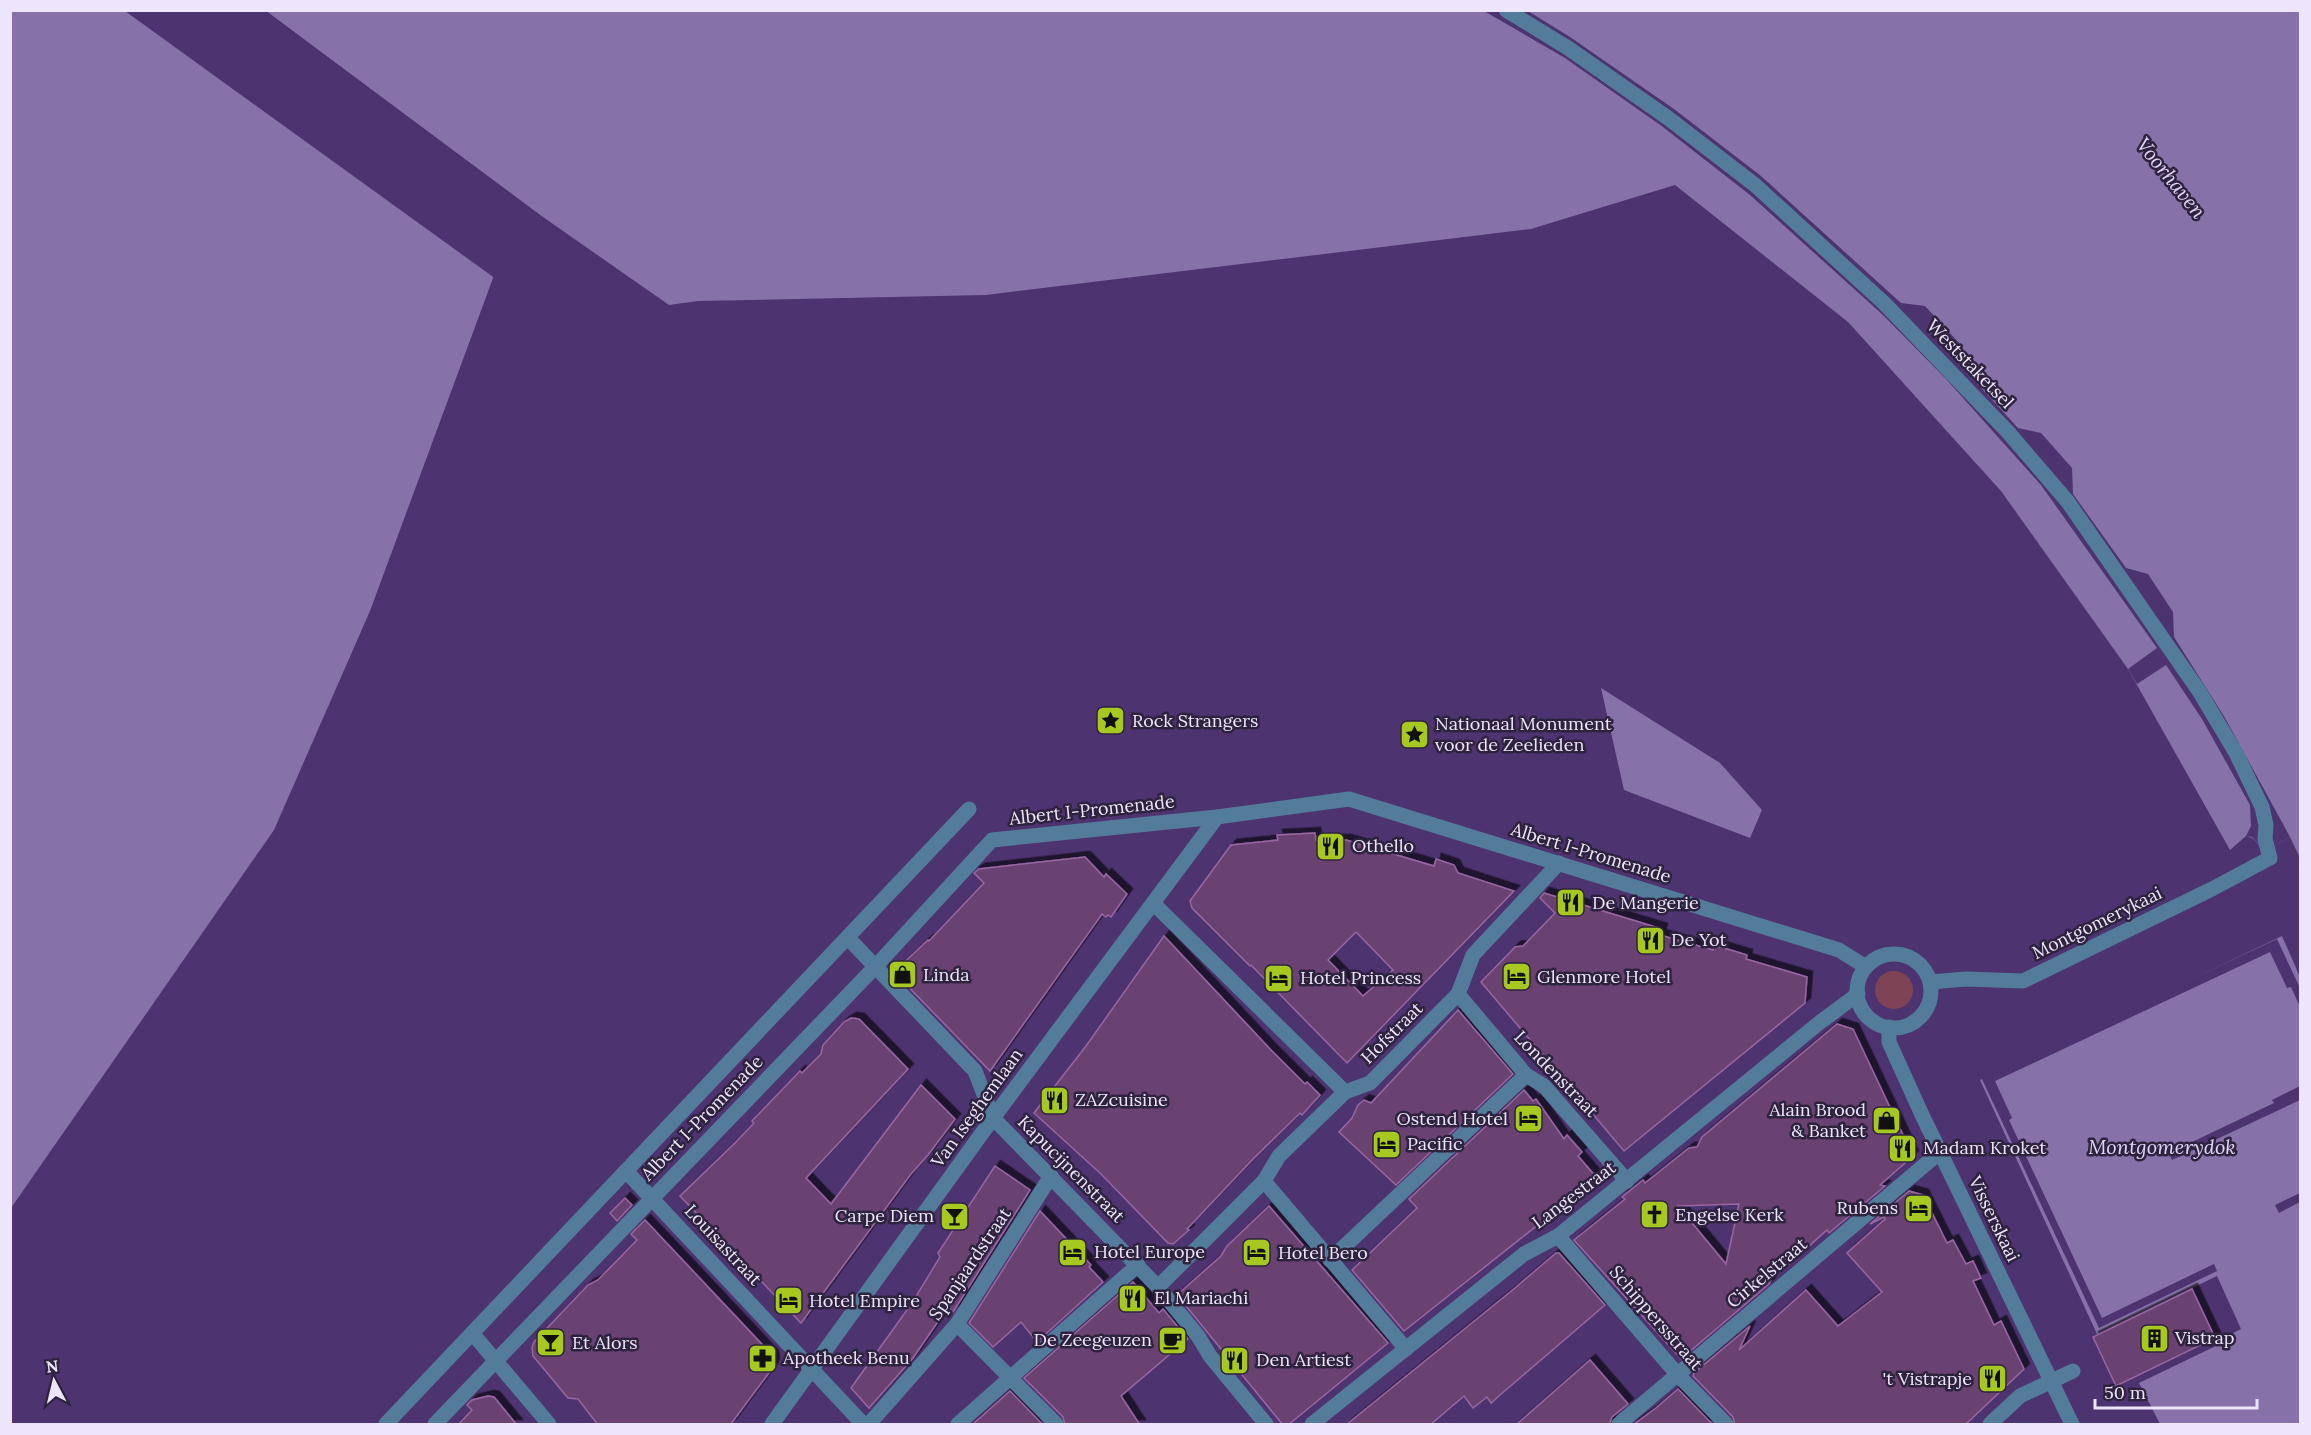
<svg xmlns="http://www.w3.org/2000/svg" width="2311" height="1435" font-family="Lora,serif">
  <style>
    .green { fill: #7e4456 }
    .water { fill: #8671a9 }
    .pier { fill: #4d3370 }
    .building { fill: #6a4371; stroke: #9866a1; stroke-width: 1.5; fill-rule: evenodd; filter: url(#shadow) }
    .lines { fill: none; stroke-linecap: round; stroke-linejoin: round }
    .minor { stroke: #537c9b; stroke-width: 15 }
    .labels { text-anchor: middle; stroke-width: 5; stroke-linejoin: round; paint-order: stroke }
    .street-label { font-size: 18px; fill: #ede5fb; stroke: #2e233e }
    .poi-label { font-size: 18px; fill: #ede5fb; stroke: #2e233e; text-anchor: start }
    .water-label { font-size: 20px; font-style: italic; fill: #e2d6f8; stroke: #2e233e }
  </style>
  <defs>
    <filter id="shadow"><feDropShadow dx="5.5" dy="-5.5" stdDeviation="0" flood-color="#0009"/></filter>
  </defs>
  <rect width="100%" height="100%" fill="#4d3370"/>
  <circle class="green" cx="1894" cy="990" r="19"/>
  <g class="water">
    <polygon points="11,11 162,11 499,262 370,611 274,830 11,1208"/>
    <path d="M 266,11 L 2300,11 L 2300,858 L 2290,837 L 2262,852 C 2258,844 2256,838 2246,836 L 2230,850 L 2128,669 L 2001,491 L 1848,322 L 1675,185 L 1531,229 L 986,295 L 698,301 L 669,305 L 543,217 Z"/>
    <polygon points="1601,688 1720,763 1762,810 1750,838 1624,790"/>
    <polygon points="2282,936 2300,977 2300,1424 2160,1424 2139,1383 2218,1345 2217,1341 2241,1329 2217,1276 2097,1334 1980,1080"/>
  </g>
  <g class="pier">
    <polygon points="167,10 501,260 502,263 496,279 125,11"/>
    <polygon points="263,10 266,11 589,253 541,219"/>
    <polygon points="1484,11 1528,11 1570,37 1674,109 1761,176 1901,303 1925,306 1960,344 1963,368 2018,428 2041,433 2072,468 2073,494 2126,568 2148,574 2173,612 2174,637 2225,718 2290,837 2262,852 2257,842 2252,837 2246,836 2251,826 2250,805 2202,719 2166,665 2137,684 2128,669 2157,648 2041,485 1947,380 1883,315 1750,195 1663,127 1565,58"/>
    <polygon points="2277,939 2300,988 2300,1007 2291,987 2287,988 2270,952 1995,1081 2012,1118 2009,1120 2102,1318 2214,1264 2217,1271 2099,1328 1981,1077"/>
    <polygon points="2300,1086 2300,1100 2172,1160 2169,1153 2274,1103 2272,1100"/>
    <polygon points="2300,1193 2300,1202 2279,1213 2275,1205"/>
  </g>
  <g class="building">
    <path d="M 1315,833 L 1316,840 L 1346,840 L 1434,866 L 1436,859 L 1454,865 L 1458,873 L 1514,891 L 1347,1063 L 1251,965 L 1250,966 L 1192,908 L 1190,901 L 1231,845 L 1278,840 L 1277,835 ZM 1356,932 L 1393,970 L 1363,996 L 1328,960 Z"/>
    <polygon points="1085,857 1104,877 1106,874 1127,894 1111,917 1108,915 1106,917 1102,914 990,1071 894,972 928,940 929,941 984,883 974,873 979,869"/>
    <polygon points="1544,893 1662,929 1660,935 1713,950 1714,945 1747,955 1746,959 1807,977 1805,1003 1624,1151 1481,982 1515,947 1523,946 1555,913 1540,898"/>
    <polygon points="1164,936 1271,1050 1305,1084 1307,1082 1320,1095 1302,1115 1300,1113 1253,1159 1187,1229 1189,1230 1173,1244 1168,1243 1101,1174 1034,1113 1086,1046"/>
    <polygon points="1458,1010 1513,1074 1396,1185 1339,1132 1352,1118 1358,1105 1364,1100 1371,1103"/>
    <polygon points="851,1018 859,1019 908,1069 806,1178 831,1204 921,1085 955,1119 928,1155 911,1174 801,1323 680,1196 736,1142 754,1123 752,1121 800,1071 802,1073 821,1054 823,1045 844,1022"/>
    <path d="M 1837,1024 L 1853,1029 L 1913,1156 L 1880,1185 L 1885,1186 L 1829,1233 L 1827,1230 L 1788,1265 L 1775,1271 L 1769,1284 L 1681,1359 L 1574,1240 L 1625,1199 L 1622,1197 L 1643,1180 L 1645,1183 L 1689,1148 L 1697,1147 L 1702,1137 ZM 1739,1204 L 1726,1264 L 1678,1206 Z"/>
    <polygon points="1524,1090 1533,1101 1536,1099 1564,1139 1567,1135 1582,1152 1578,1156 1597,1178 1404,1331 1352,1270 1417,1208 1409,1199"/>
    <polygon points="995,1166 1030,1190 953,1312 948,1307 913,1358 869,1408 851,1388 912,1303 940,1257 938,1253"/>
    <polygon points="1909,1191 1923,1195 1947,1243 1953,1240 1966,1264 1973,1261 1981,1278 1973,1281 1994,1325 2001,1321 2024,1369 1965,1425 1735,1425 1733,1417 1693,1376 1694,1373 1750,1326 1739,1350 1806,1290 1838,1326 1882,1292 1847,1253 1885,1219 1884,1217 1870,1224"/>
    <polygon points="625,1198 632,1205 617,1221 610,1213"/>
    <polygon points="1269,1206 1388,1343 1288,1425 1283,1425 1177,1295 1221,1256 1227,1246"/>
    <polygon points="1040,1211 1091,1265 1089,1267 1103,1282 1037,1342 1021,1322 993,1347 969,1323"/>
    <polygon points="645,1220 773,1356 774,1364 771,1370 730,1425 598,1425 578,1399 568,1398 533,1356 532,1347 534,1342 588,1285 598,1280 637,1240 631,1234"/>
    <polygon points="1556,1253 1559,1253 1605,1305 1500,1395 1491,1403 1487,1397 1473,1408 1464,1396 1430,1425 1346,1425 1515,1288"/>
    <polygon points="1133,1282 1159,1313 1163,1309 1188,1339 1121,1396 1140,1425 1065,1425 1063,1417 1024,1378"/>
    <polygon points="2192,1289 2215,1338 2116,1386 2093,1337"/>
    <polygon points="1590,1360 1628,1404 1612,1417 1609,1425 1516,1425"/>
    <polygon points="1678,1389 1713,1425 1633,1425 1656,1408"/>
    <polygon points="1010,1391 1043,1425 972,1425"/>
    <polygon points="488,1396 494,1397 517,1425 458,1425 472,1410 467,1405 472,1400"/>
  </g>
  <g class="lines">
    <g class="minor">
      <polyline points="1506,10 1568,48 1668,118 1755,185 1884,303 2008,432 2068,502 2199,691 2236,753 2262,807 2266,825 2265,839 2270,858 2212,889 2023,981 1966,979 1930,982"/>
      <polyline points="1153,903 1345,1092"/>
      <polyline points="848,938 975,1071 993,1118 1158,1287 1198,1336 1210,1356 1266,1424"/>
      <circle cx="1894" cy="991" r="37"/>
      <polyline points="1458,994 1526,1075 1544,1086 1627,1181"/>
      <polyline points="1889,1027 1889,1042 1923,1117 2072,1424"/>
      <polyline points="626,1171 863,1424"/>
      <polyline points="1264,1181 1406,1349"/>
      <polyline points="1558,1236 1678,1375 1726,1424"/>
      <polyline points="1330,1260 1526,1075"/>
      <polyline points="1158,1287 1264,1181 1279,1156 1345,1092 1370,1083 1458,994 1473,955 1559,863"/>
      <polyline points="957,1324 1056,1424"/>
      <polyline points="473,1334 549,1424"/>
      <polyline points="386,1424 969,809"/>
      <polyline points="435,1424 876,966 992,840 1217,817 1349,799 1839,950 1866,967"/>
      <polyline points="772,1424 993,1118 1217,817"/>
      <polyline points="869,1424 957,1324 1051,1176"/>
      <polyline points="958,1424 1138,1265"/>
      <polyline points="1312,1424 1524,1254 1558,1236 1819,1023 1858,994"/>
      <polyline points="1619,1424 1940,1152"/>
      <polyline points="1990,1424 2020,1396 2073,1371"/>
    </g>
  </g>
  <defs>
    <symbol id="sight-square" viewBox="-11 -11 22 22"><rect x="-9" y="-9" width="18" height="18" rx="4" fill="#a6c820" stroke="#2e233e"/><path d="M0-6L1.8-2.2L6-1.7L2.9 1.2L3.7 5.4L0 3.3L-3.7 5.4L-2.9 1.2L-6-1.7L-1.8-2.2Z" fill="#111"/></symbol>
    <symbol id="restaurant-square" viewBox="-11 -11 22 22"><rect x="-9" y="-9" width="18" height="18" rx="4" fill="#a6c820" stroke="#2e233e"/><path d="M-5-6h1v4h1v-4h1v4h1v-4h1v5L-1.5 .5V6h-2V.5L-5-1ZM5-6V6H3V1.5H1.5Q1.5-4 5-6Z" fill="#111"/></symbol>
    <symbol id="shop-square" viewBox="-11 -11 22 22"><rect x="-9" y="-9" width="18" height="18" rx="4" fill="#a6c820" stroke="#2e233e"/><path d="M-5-2.5h2.3a2.7 3.5 0 0 1 5.4 0H5L5.5 6h-11ZM-1.5-2.5h3a1.5 2.3 0 0 0-3 0Z" fill="#111"/></symbol>
    <symbol id="hotel-square" viewBox="-11 -11 22 22"><rect x="-9" y="-9" width="18" height="18" rx="4" fill="#a6c820" stroke="#2e233e"/><path d="M-6-4.5h1.5V1H6V5H4.5V3h-9V5H-6ZM-4 0a1.8 1.8 0 1 1 3.6 0ZM.5 0V-2.5h3Q6-2.5 6 0Z" fill="#111"/></symbol>
    <symbol id="church-square" viewBox="-11 -11 22 22"><rect x="-9" y="-9" width="18" height="18" rx="4" fill="#a6c820" stroke="#2e233e"/><path d="M-1.2-6h2.4v3.5h3.3v2.4h-3.3V6h-2.4V-.1h-3.3v-2.4h3.3Z" fill="#111"/></symbol>
    <symbol id="bar-square" viewBox="-11 -11 22 22"><rect x="-9" y="-9" width="18" height="18" rx="4" fill="#a6c820" stroke="#2e233e"/><path d="M-6-5H6L.8 .8V4.5H3.5V6h-7V4.5H-.8V.8Z" fill="#111"/></symbol>
    <symbol id="building-square" viewBox="-11 -11 22 22"><rect x="-9" y="-9" width="18" height="18" rx="4" fill="#a6c820" stroke="#2e233e"/><path d="M-4-6H4V6H1V3H-1V6H-4ZM-2.5-4.3h1.7v1.8h-1.7ZM.8-4.3h1.7v1.8H.8ZM-2.5-1h1.7V.8h-1.7ZM.8-1h1.7V.8H.8Z" fill="#111"/></symbol>
    <symbol id="cafe-square" viewBox="-11 -11 22 22"><rect x="-9" y="-9" width="18" height="18" rx="4" fill="#a6c820" stroke="#2e233e"/><path d="M-5.5-4.5H6V0H3Q3 3.5 0 3.5H-2.5Q-5.5 3.5-5.5 0ZM3-3.2v2h1.7v-2ZM-6 4.5H4V6H-6Z" fill="#111"/></symbol>
    <symbol id="pharmacy-square" viewBox="-11 -11 22 22"><rect x="-9" y="-9" width="18" height="18" rx="4" fill="#a6c820" stroke="#2e233e"/><path d="M-2-6h4v4h4v4h-4v4h-4v-4h-4v-4h4Z" fill="#111"/></symbol>
  </defs>
  <g fill-rule="evenodd">
    <use href="#sight-square" x="1094" y="704" width="33" height="33"/>
    <use href="#sight-square" x="1398" y="718" width="33" height="33"/>
    <use href="#restaurant-square" x="1314" y="830" width="33" height="33"/>
    <use href="#restaurant-square" x="1554" y="886" width="33" height="33"/>
    <use href="#restaurant-square" x="1634" y="924" width="33" height="33"/>
    <use href="#shop-square" x="886" y="958" width="33" height="33"/>
    <use href="#hotel-square" x="1500" y="960" width="33" height="33"/>
    <use href="#hotel-square" x="1262" y="962" width="33" height="33"/>
    <use href="#restaurant-square" x="1038" y="1084" width="33" height="33"/>
    <use href="#hotel-square" x="1512" y="1102" width="33" height="33"/>
    <use href="#shop-square" x="1870" y="1104" width="33" height="33"/>
    <use href="#hotel-square" x="1370" y="1128" width="33" height="33"/>
    <use href="#restaurant-square" x="1886" y="1132" width="33" height="33"/>
    <use href="#hotel-square" x="1902" y="1192" width="33" height="33"/>
    <use href="#church-square" x="1638" y="1198" width="33" height="33"/>
    <use href="#bar-square" x="938" y="1200" width="33" height="33"/>
    <use href="#hotel-square" x="1056" y="1236" width="33" height="33"/>
    <use href="#hotel-square" x="1240" y="1236" width="33" height="33"/>
    <use href="#restaurant-square" x="1116" y="1282" width="33" height="33"/>
    <use href="#hotel-square" x="772" y="1284" width="33" height="33"/>
    <use href="#building-square" x="2138" y="1322" width="33" height="33"/>
    <use href="#cafe-square" x="1156" y="1324" width="33" height="33"/>
    <use href="#bar-square" x="534" y="1326" width="33" height="33"/>
    <use href="#pharmacy-square" x="746" y="1342" width="33" height="33"/>
    <use href="#restaurant-square" x="1218" y="1344" width="33" height="33"/>
    <use href="#restaurant-square" x="1976" y="1362" width="33" height="33"/>
  </g>
  <g class="labels">
    <g class="street-label">
      <text transform="translate(1970 364) rotate(46)" y="6">Weststaketsel</text>
      <text transform="translate(1092 810) rotate(-6)" y="6">Albert I-Promenade</text>
      <text transform="translate(1591 853) rotate(17)" y="6">Albert I-Promenade</text>
      <text transform="translate(2097 923) rotate(-26)" y="6">Montgomerykaai</text>
      <text transform="translate(1392 1033) rotate(-45)" y="6">Hofstraat</text>
      <text transform="translate(1556 1074) rotate(46)" y="6">Londenstraat</text>
      <text transform="translate(977 1108) rotate(-54)" y="6">Van Iseghemlaan</text>
      <text transform="translate(702 1118) rotate(-46)" y="6">Albert I-Promenade</text>
      <text transform="translate(1071 1169) rotate(45)" y="6">Kapucijnenstraat</text>
      <text transform="translate(1574 1195) rotate(-37)" y="6">Langestraat</text>
      <text transform="translate(1994 1219) rotate(64)" y="6">Visserskaai</text>
      <text transform="translate(723 1245) rotate(47)" y="6">Louisastraat</text>
      <text transform="translate(970 1264) rotate(-56)" y="6">Spanjaardstraat</text>
      <text transform="translate(1767 1273) rotate(-40)" y="6">Cirkelstraat</text>
      <text transform="translate(1656 1318) rotate(49)" y="6">Schippersstraat</text>
    </g>
    <g class="poi-label">
      <text x="1132" y="727">Rock Strangers</text>
      <text x="1435" y="730">Nationaal Monument<tspan x="1435" dy="21">voor de Zeelieden</tspan></text>
      <text x="1352" y="852">Othello</text>
      <text x="1592" y="909">De Mangerie</text>
      <text x="1671" y="946">De Yot</text>
      <text x="923" y="981">Linda</text>
      <text x="1537" y="983">Glenmore Hotel</text>
      <text x="1300" y="984">Hotel Princess</text>
      <text x="1075" y="1106">ZAZcuisine</text>
      <text x="1866" y="1116" text-anchor="end">Alain Brood<tspan x="1866" dy="21">&amp; Banket</tspan></text>
      <text x="1508" y="1125" text-anchor="end">Ostend Hotel</text>
      <text x="1407" y="1150">Pacific</text>
      <text x="1923" y="1154">Madam Kroket</text>
      <text x="1898" y="1214" text-anchor="end">Rubens</text>
      <text x="1675" y="1221">Engelse Kerk</text>
      <text x="934" y="1222" text-anchor="end">Carpe Diem</text>
      <text x="1094" y="1258">Hotel Europe</text>
      <text x="1278" y="1259">Hotel Bero</text>
      <text x="1154" y="1304">El Mariachi</text>
      <text x="809" y="1307">Hotel Empire</text>
      <text x="2175" y="1344">Vistrap</text>
      <text x="1152" y="1346" text-anchor="end">De Zeegeuzen</text>
      <text x="572" y="1349">Et Alors</text>
      <text x="783" y="1364">Apotheek Benu</text>
      <text x="1256" y="1366">Den Artiest</text>
      <text x="1972" y="1385" text-anchor="end">'t Vistrapje</text>
    </g>
    <g class="water-label">
      <text transform="translate(2171 178) rotate(51)" y="7">Voorhaven</text>
      <text x="2162" y="1154">Montgomerydok</text>
    </g>
  </g>
  <rect width="2311" height="1435" fill="none" stroke="#ede5fb" stroke-width="24"/>
  <g transform="translate(54 1381) rotate(353)" stroke="#2e233e" stroke-width="4.5" paint-order="stroke">
  <path d="M0-4.5L10 22L0 15L-10 22Z" fill="#ede5fb"/>
  <text y="-9" font-size="16" font-weight="bold" text-anchor="middle" fill="#ede5fb">N</text>
  </g>
  <path d="M2095 1399v9h162v-9" fill="none" stroke="#ede5fb" stroke-width="3"/>
  <text x="2104" y="1399" font-size="18" fill="#ede5fb" stroke="#2e233e" stroke-width="4.5" paint-order="stroke">50 m</text>
</svg>
